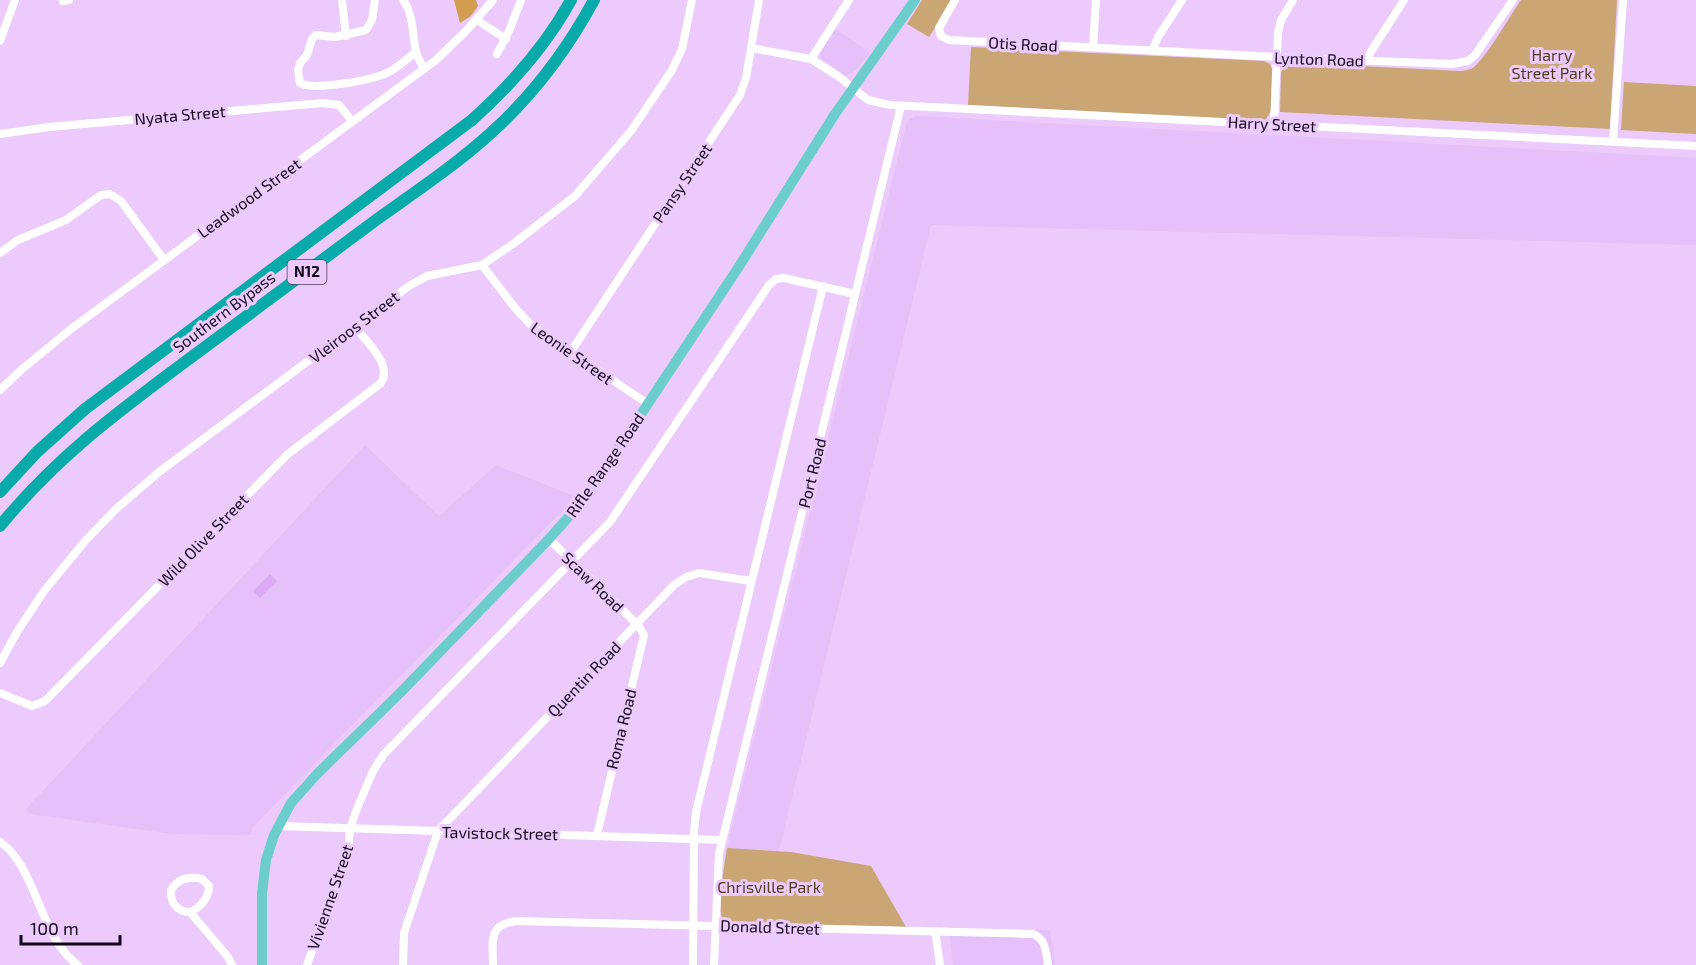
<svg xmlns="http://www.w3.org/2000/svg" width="1696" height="965" font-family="'Exo 2',sans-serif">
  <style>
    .built { fill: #e6c0f9 }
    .green { fill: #caa675 }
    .forest { fill: #d29d50 }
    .water { fill: #ddabf4 }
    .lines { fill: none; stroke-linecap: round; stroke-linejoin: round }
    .minor { stroke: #fff; stroke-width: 8 }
    .major { stroke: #6bcdcc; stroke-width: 10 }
    .highway { stroke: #09abaa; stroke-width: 12 }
    .labels { text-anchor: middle; stroke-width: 6; stroke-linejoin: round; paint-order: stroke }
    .shield { fill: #eccafc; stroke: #53425c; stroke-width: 1.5 }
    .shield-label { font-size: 15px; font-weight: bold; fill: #120717 }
    .street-label { font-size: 16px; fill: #120717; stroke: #eccafc }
    .park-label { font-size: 16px; fill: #533d1c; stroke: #eccafc }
  </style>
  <rect width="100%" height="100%" fill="#eccafc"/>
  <g class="built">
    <polygon points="835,29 870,52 856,70 846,76 822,59 820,53"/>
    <polygon points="915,116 1696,158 1696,245 931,225 779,851 727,848 907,121"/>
    <polygon points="365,445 439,516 496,465 574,496 563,510 252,828 251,835 172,834 30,814 26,809"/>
    <polygon points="1050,930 1055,965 953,965 949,931"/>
  </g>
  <g class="green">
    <polygon points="922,0 953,0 929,37 907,24"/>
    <path d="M 1521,0 L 1617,0 L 1610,129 L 1280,112 L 1281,73 L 1283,67 L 1287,64 L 1298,63 L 1461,71 C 1466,70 1470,70 1474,67 C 1488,55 1509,17 1521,0 Z"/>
    <polygon points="971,47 1264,61 1270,64 1272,69 1271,111 1266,119 1262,121 968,105"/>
    <polygon points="1624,82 1696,86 1696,134 1621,130"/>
    <path d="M 727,848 L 791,852 L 871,866 L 906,927 L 730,923 C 726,921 724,921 722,917 C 717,908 725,861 727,848 Z"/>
  </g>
  <polygon class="forest" points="454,0 476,0 478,6 471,16 460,23"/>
  <polygon class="water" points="270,574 277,581 260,598 253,591"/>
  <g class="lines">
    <g class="minor">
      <polyline points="342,0 346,36"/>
      <path d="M 375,0 L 372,20 L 366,30 L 335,37 L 316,35 L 312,39 L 307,55 L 300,63 L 298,70 L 300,83 C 314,91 374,80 389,72 C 398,67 407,59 416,52"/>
      <path d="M 403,0 C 414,14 412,35 416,51 C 417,57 421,63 424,69"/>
      <polyline points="955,0 939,28 941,36 949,40 1276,57 1452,64 1468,61 1475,55 1513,0"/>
      <polyline points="63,1 69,0"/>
      <polyline points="477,20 506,39"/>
      <polyline points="0,41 15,0"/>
      <polyline points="1093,47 1096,0"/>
      <polyline points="751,48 811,59 838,76 868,100 890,105 1696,146"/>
      <polyline points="1152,51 1158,37 1182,0"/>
      <polyline points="497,54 509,31 521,0"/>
      <polyline points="811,59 849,0"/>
      <polyline points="1365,61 1404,0"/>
      <polyline points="1274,124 1278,33 1281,20 1293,0"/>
      <polyline points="0,134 49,127 323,103 339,105 352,121"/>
      <polyline points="1613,141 1623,0"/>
      <polyline points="0,253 18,240 66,220 101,195 110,194 121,201 164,260"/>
      <polyline points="482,265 515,308 530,324 648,404"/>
      <polyline points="570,353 740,95 746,78 759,0"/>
      <polyline points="0,390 21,370 71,329 436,60 466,31 493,0"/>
      <polyline points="549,539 638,625 644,635 597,835"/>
      <polyline points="0,663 17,632 44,591 86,540 116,509 159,472 409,286 427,276 482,265 513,244 575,196 631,131 672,70 682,49 692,0"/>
      <path d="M 0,693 L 32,706 L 45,701 L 288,454 L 381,383 C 393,365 366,341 355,327"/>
      <polyline points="278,826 722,840"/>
      <path d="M 0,842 C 36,865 40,939 78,965"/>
      <path d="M 190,912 C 200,908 209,898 209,886 L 202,879 C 189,876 178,878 171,890 C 170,902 177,912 190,912 L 228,957 L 232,965"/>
      <polyline points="935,931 940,965"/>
      <polyline points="307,965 348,852 350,829 356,811 373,771 384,754 610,522 769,285 776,279 784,278 855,294"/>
      <polyline points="403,965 404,933 438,831 674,585 686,577 699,573 751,581"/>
      <path d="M 493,965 C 493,942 487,924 517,921 L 1033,934 C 1046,939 1046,952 1048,965"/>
      <polyline points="693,965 694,832 696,812 823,286"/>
      <polyline points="714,965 719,854 901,106"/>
    </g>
    <polyline class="major" points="262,965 262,893 266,860 274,835 291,803 318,773 400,693 549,539 586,497 738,268 835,114 915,0"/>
    <g class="highway">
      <path d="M 0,492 L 37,452 L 85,409 L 472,120 C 511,85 546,46 571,0"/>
      <path d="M 0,526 C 59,454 123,408 197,353 C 257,309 316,264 376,220 C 415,192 456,165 492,132 C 534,94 567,50 594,0"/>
    </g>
  </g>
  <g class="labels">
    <rect class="shield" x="287.5" y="260" width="39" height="24" rx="4.5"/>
    <g class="shield-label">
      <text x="307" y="277">N12</text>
    </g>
    <g class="street-label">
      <text transform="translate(1023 44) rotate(3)" y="6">Otis Road</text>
      <text transform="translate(1319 59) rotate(2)" y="6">Lynton Road</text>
      <text transform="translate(180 115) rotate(-5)" y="6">Nyata Street</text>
      <text transform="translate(1272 124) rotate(3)" y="6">Harry Street</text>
      <text transform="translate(682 183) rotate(-56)" y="6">Pansy Street</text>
      <text transform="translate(249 198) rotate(-36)" y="6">Leadwood Street</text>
      <text transform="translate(224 312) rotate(-37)" y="6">Southern Bypass</text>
      <text transform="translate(354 327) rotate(-37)" y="6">Vleiroos Street</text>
      <text transform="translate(572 353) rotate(35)" y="6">Leonie Street</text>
      <text transform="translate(605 465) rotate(-55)" y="6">Rifle Range Road</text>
      <text transform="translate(812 473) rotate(-76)" y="6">Port Road</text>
      <text transform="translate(203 540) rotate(-46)" y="6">Wild Olive Street</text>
      <text transform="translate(593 582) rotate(44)" y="6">Scaw Road</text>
      <text transform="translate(584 679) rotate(-46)" y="6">Quentin Road</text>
      <text transform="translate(621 729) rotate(-76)" y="6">Roma Road</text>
      <text transform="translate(500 833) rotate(1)" y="6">Tavistock Street</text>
      <text transform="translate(330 897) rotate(-71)" y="6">Vivienne Street</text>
      <text transform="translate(770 927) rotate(2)" y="6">Donald Street</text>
    </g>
    <g class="park-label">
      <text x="1552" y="61">Harry<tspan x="1552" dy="18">Street Park</tspan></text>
      <text x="769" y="893">Chrisville Park</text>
    </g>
  </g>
  <path d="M21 935v9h99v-9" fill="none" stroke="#120717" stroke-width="3"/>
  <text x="30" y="935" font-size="18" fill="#120717" stroke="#eccafc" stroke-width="4.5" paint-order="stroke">100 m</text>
</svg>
